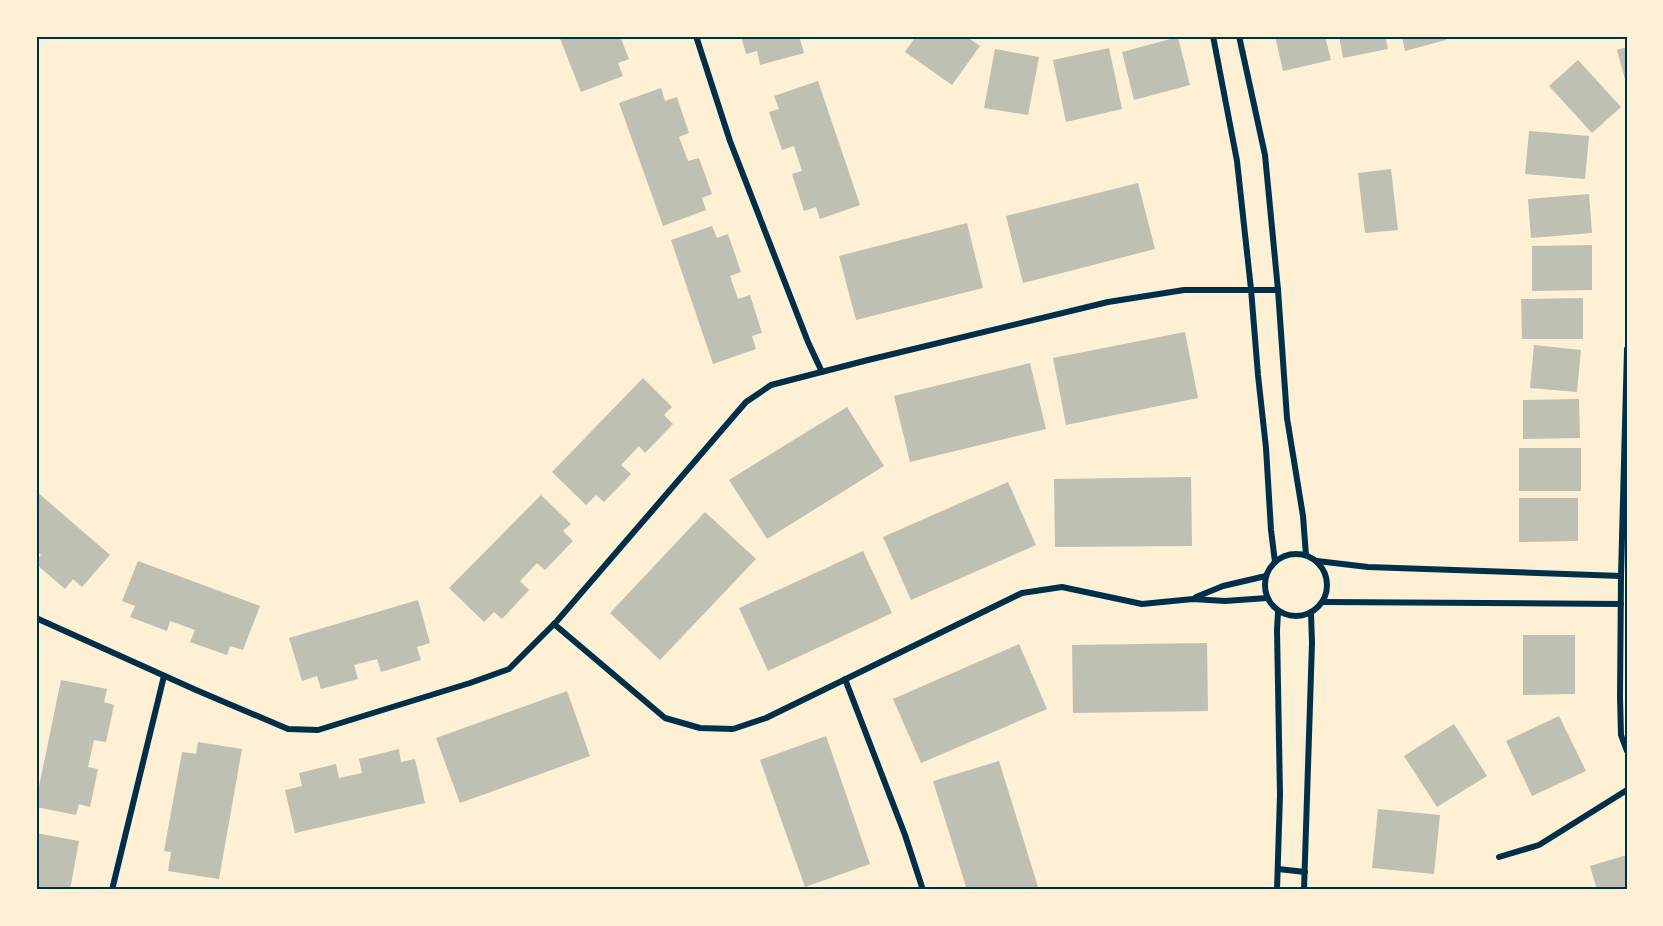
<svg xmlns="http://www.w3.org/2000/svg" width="1663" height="926" font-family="'Golos Text',sans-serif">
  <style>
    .building { fill: #bec0b2 }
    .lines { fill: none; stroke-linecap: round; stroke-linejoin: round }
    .minor { stroke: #003049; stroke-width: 6 }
    .neatline { fill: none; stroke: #003049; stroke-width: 2 }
  </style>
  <rect width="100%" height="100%" fill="#fdf0d5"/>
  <g class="building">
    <polygon points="559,36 620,36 629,59 618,63 623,76 581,92"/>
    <polygon points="741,36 799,36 804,53 760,65 757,51 746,54"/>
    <polygon points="916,36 966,36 980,46 952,85 905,52"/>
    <polygon points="1275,36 1325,36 1331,60 1283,71"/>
    <polygon points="1339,36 1385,36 1388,49 1343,58"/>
    <polygon points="1402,36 1445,36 1446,40 1405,51"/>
    <polygon points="1178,37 1190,85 1134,100 1122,52"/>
    <polygon points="1627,47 1627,83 1626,83 1617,50"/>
    <polygon points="1109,48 1122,109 1066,122 1053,60"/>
    <polygon points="995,49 1039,57 1028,115 984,108"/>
    <polygon points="1578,60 1621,107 1592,133 1549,86"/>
    <polygon points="818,81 860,205 820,219 816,207 804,211 792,174 802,171 794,146 782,150 769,112 779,109 774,96"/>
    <polygon points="661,88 665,101 677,97 689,133 679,137 688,161 699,158 712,194 702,198 706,210 663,226 619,103"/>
    <polygon points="1529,131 1589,136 1585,179 1525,174"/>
    <polygon points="1391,169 1398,230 1365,233 1358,173"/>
    <polygon points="1138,183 1155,249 1023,283 1006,216"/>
    <polygon points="1589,194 1592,233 1531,238 1528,199"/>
    <polygon points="967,223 983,288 856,320 839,256"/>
    <polygon points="712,226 717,238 728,234 741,272 730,276 738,299 750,295 762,333 752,336 756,349 713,364 671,240"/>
    <polygon points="1592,245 1592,290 1532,291 1532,246"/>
    <polygon points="1583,298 1583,339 1522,339 1521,299"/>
    <polygon points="1185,332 1198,398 1066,425 1053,358"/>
    <polygon points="1534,345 1581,350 1577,392 1530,388"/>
    <polygon points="1030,363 1046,429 910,462 894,396"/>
    <polygon points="643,378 672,407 664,415 673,424 645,453 639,446 621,465 631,474 604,502 596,495 586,505 552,472"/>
    <polygon points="1579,399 1580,438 1523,439 1523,400"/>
    <polygon points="847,407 884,466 767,539 729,480"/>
    <rect x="1519" y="448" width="62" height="43"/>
    <polygon points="1191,477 1192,546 1055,547 1054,479"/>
    <polygon points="1008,482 1036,545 911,600 883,537"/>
    <polygon points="36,491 110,555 82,587 73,579 65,589 36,564 36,561 41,555 36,551"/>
    <polygon points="541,495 571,524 563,531 573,541 545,570 537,563 520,581 529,590 502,619 494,612 484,622 449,588"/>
    <polygon points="1519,498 1578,498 1578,541 1519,542"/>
    <polygon points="705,512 756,559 660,660 610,613"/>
    <polygon points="863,551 892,613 768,671 739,608"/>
    <polygon points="138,561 260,606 243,650 230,646 227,655 190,642 195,630 170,621 167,631 130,617 135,606 122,601"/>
    <polygon points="418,600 430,643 417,647 421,660 381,672 377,659 354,665 358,679 321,689 317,676 302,681 289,638"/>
    <polygon points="1523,635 1575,635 1575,694 1523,695"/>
    <polygon points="1207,643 1208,711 1073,713 1072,645"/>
    <polygon points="1019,644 1047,709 921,763 893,699"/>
    <polygon points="61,680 107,689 104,702 114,705 106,742 94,740 88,767 98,769 90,807 79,804 76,815 36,807 36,801"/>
    <polygon points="567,691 590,756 460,803 436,738"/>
    <polygon points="1559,716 1586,771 1532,796 1506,741"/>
    <polygon points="1454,724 1487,776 1437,807 1404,756"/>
    <polygon points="826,736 870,864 805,887 760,760"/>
    <polygon points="198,742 242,749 219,879 168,871 171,852 164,851 182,752 196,754"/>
    <polygon points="399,749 401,762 415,759 425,803 295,833 285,790 302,786 299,773 336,764 339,778 362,773 359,759"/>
    <polygon points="999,761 1039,890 967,890 933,781"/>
    <polygon points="1378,809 1440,815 1434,874 1372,868"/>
    <polygon points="36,833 79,841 70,890 36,890"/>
    <polygon points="1627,855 1627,890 1597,890 1590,866"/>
  </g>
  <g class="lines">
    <g class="minor">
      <polyline points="696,36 730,141 808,342 822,372"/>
      <polyline points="1213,36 1237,161 1251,289 1258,375 1266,448 1271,530 1275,562"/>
      <polyline points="1239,36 1265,155 1278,290 1287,418 1303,516 1306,555"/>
      <polyline points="1627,349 1621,576 1620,697 1621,735 1627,751"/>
      <circle cx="1296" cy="585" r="31"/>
      <polyline points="1317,561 1368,567 1621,576"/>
      <polyline points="1196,597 1223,586 1266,576"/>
      <polyline points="1323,602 1621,604"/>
      <polyline points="36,618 196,690 288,729 318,730 470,683 509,669 557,621 746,402 771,385 868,360 1108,302 1184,290 1278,290"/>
      <polyline points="554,624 665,718 700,728 733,729 766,718 1022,593 1062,587 1142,604 1193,599 1225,601 1267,598"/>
      <polyline points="845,679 905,835 923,890"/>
      <polyline points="1499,857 1539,845 1627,790"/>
      <polyline points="1278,869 1305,872"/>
      <polyline points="112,890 164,676"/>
      <polyline points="1277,890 1280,795 1277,630 1278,612"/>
      <polyline points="1304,890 1312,643 1311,613"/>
    </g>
  </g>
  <rect width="1663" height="926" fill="none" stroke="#fdf0d5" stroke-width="75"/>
  <rect x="38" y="38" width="1588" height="850" class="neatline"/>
</svg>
